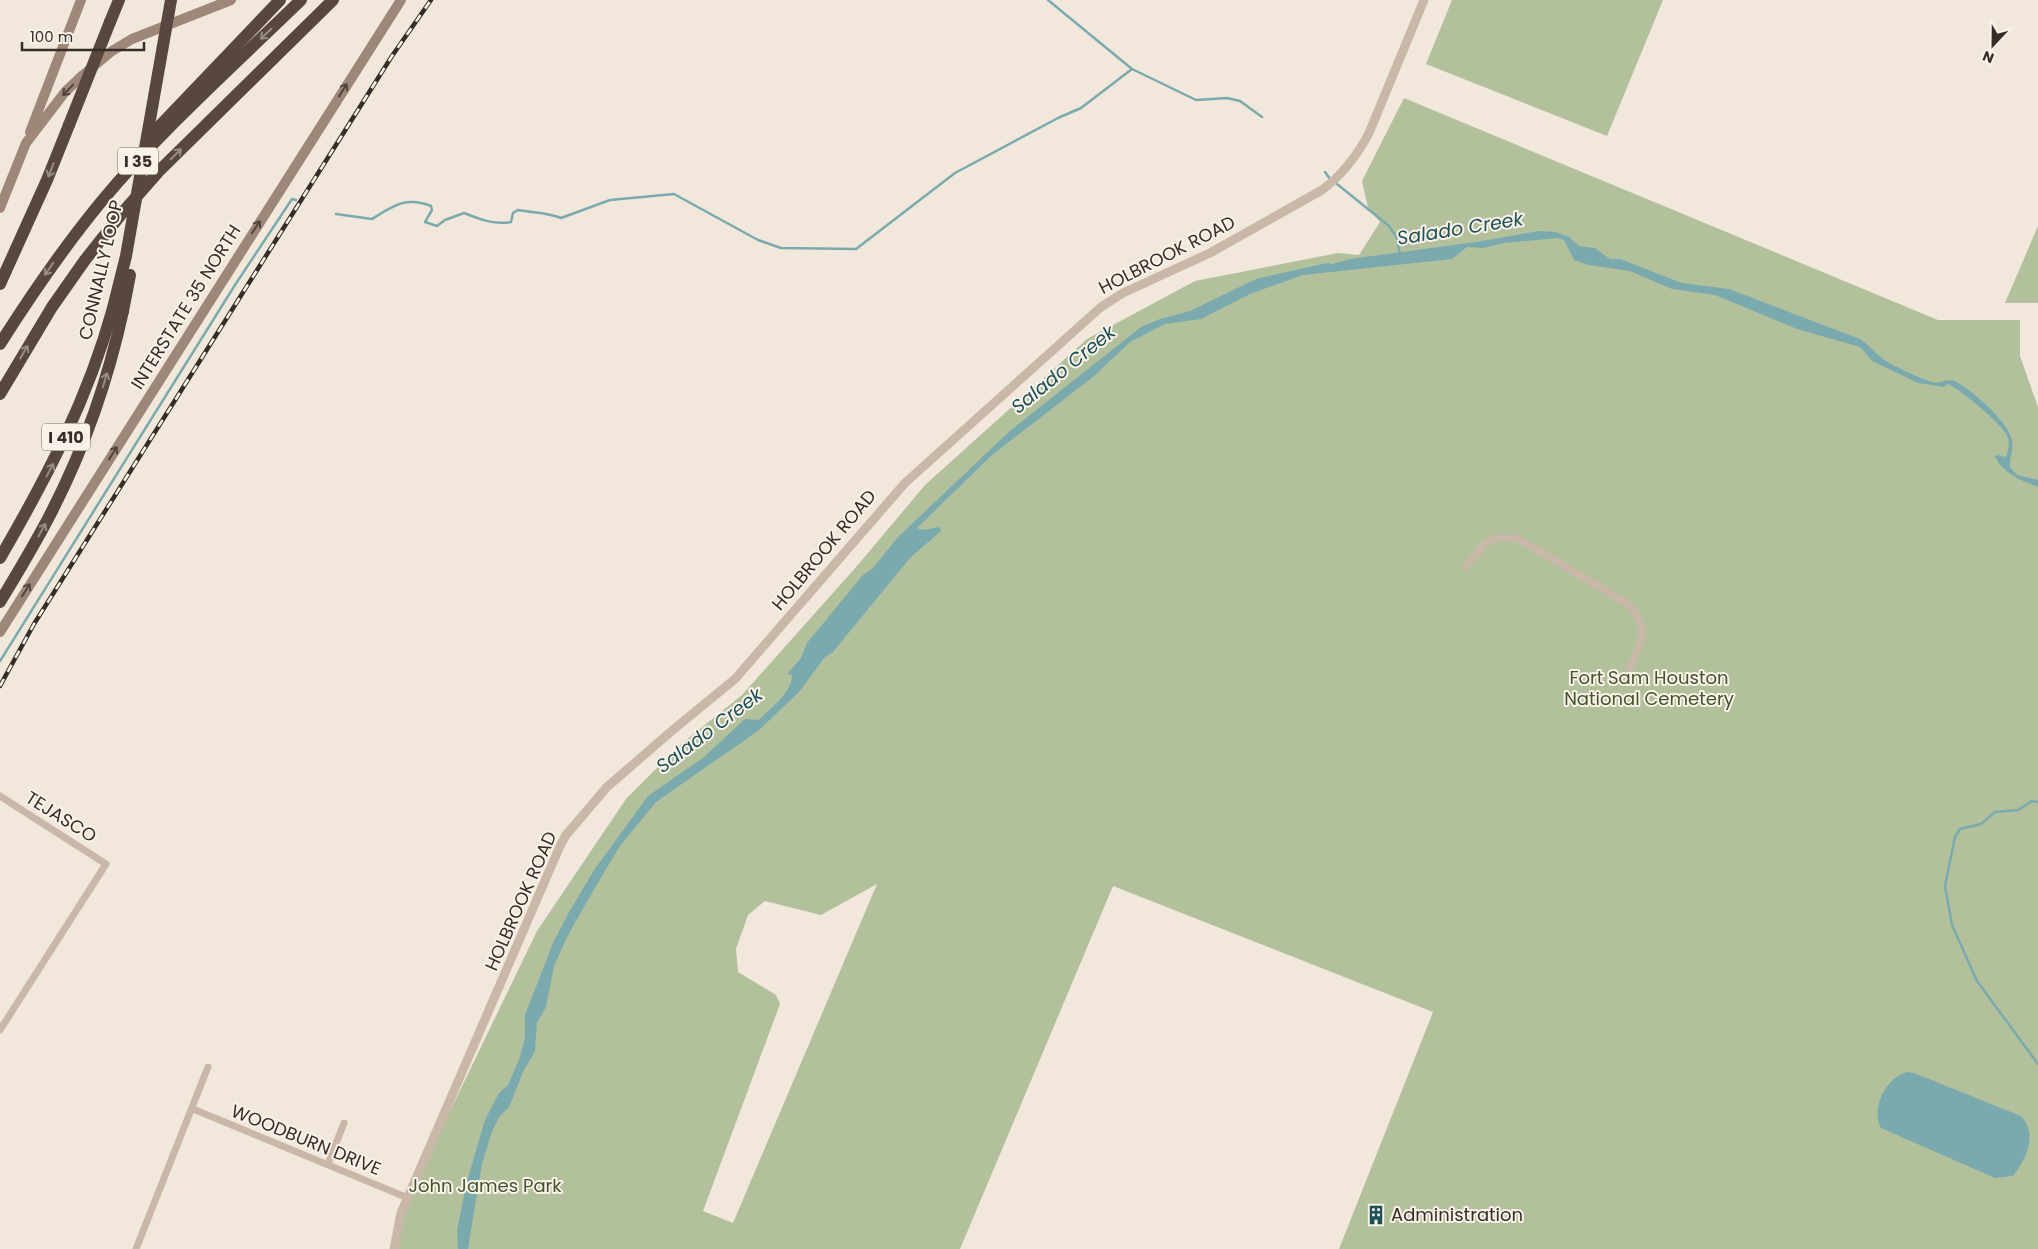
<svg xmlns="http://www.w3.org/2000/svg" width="2038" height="1249" font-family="Poppins,sans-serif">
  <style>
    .green { fill: #b3c09c; fill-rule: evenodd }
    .water { fill: #7baaae }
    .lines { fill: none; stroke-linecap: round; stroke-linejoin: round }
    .stream { stroke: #7baaae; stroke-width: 2.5 }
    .minor { stroke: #c9b8a8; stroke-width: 7 }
    .tertiary { stroke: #c9b8a8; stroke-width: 9 }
    .secondary { stroke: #9d8779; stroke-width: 10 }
    .motorway { stroke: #57473f; stroke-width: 12 }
    .rail-casing { stroke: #362d28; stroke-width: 4.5 }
    .rail { stroke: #f9f2e8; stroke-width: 2.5; stroke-dasharray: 8; stroke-linecap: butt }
    .motorway-bridge { stroke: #57473f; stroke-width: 12 }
    .oneway { stroke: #988b83 }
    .oneway2 { stroke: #50443c }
    .labels { text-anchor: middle; stroke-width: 4; stroke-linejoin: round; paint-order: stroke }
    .shield { fill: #f9f2e8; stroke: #706862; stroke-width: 1 }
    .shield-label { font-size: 16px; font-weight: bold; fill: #362d28 }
    .street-label { font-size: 18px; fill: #362d28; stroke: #f9f2e8 }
    .park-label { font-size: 18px; fill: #44542c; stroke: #f9f2e8 }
    .poi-label { font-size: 18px; fill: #362d28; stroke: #f9f2e8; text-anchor: start }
    .water-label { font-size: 19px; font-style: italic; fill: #1e5157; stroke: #f9f2e8 }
  </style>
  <rect width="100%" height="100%" fill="#f1e8db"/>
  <g class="green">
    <polygon points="1452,0 1663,0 1607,136 1426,64"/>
    <path d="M 1404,98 L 1938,320 L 2020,320 L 2020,356 L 2038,407 L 2038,1249 L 1339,1249 L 1433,1012 L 1113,886 L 960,1249 L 395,1249 L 408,1198 L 537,931 L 626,799 L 680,745 L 742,695 L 857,566 L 925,485 L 1087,339 L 1195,281 L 1338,253 L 1359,255 L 1380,222 L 1368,208 L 1362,181 ZM 877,884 L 733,1223 L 703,1211 L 780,1004 L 776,995 L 738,972 L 736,949 L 748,915 L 765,901 L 821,915 Z"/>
    <polygon points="2038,226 2038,303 2005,303"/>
  </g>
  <g class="water">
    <path d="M 1539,231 L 1556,232 L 1569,237 L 1579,246 L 1595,248 L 1610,259 L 1620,259 L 1682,283 L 1729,289 L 1860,339 C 1872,347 1881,360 1893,365 C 1905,371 1919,378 1932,382 C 1940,384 1946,378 1954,381 C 1970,388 2006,420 2011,437 C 2015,447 2009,457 2010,467 L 2017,475 L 2038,480 L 2038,487 C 2020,480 2004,474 1995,457 L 1997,455 L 2006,457 C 2008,451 2010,444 2008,438 C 2004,425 1961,390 1948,384 L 1944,387 L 1918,383 L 1872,361 L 1860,347 L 1797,329 L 1715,295 L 1672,289 L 1630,271 L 1588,265 L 1574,260 L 1564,240 L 1558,238 L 1504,243 L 1483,248 L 1467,247 L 1452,259 L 1303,275 L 1250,294 L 1201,319 L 1165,324 L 1130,342 L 1094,376 L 992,455 L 917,528 L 922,530 L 940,527 L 941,531 L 910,558 L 833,652 L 825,657 L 799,692 L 758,731 L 656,802 L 620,846 L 596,886 L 568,935 L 554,966 L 546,1007 L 537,1023 L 535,1051 L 524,1070 L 509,1107 L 499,1117 L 492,1132 L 482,1164 L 468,1249 L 458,1249 L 457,1230 L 467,1181 L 485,1120 L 499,1093 L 508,1085 L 520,1057 L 525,1037 L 525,1015 L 553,943 L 568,914 L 594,870 L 648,796 L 704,757 L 745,719 L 759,720 C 770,708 792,693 792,675 L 787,674 L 801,658 L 807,643 L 863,575 L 873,568 L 898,537 L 1011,430 L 1141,327 L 1160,319 L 1190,311 L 1256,279 L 1327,263 L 1332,264 L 1350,259 L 1476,242 Z"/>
    <path d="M 1907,1072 L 1914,1073 L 2021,1116 C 2038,1134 2027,1158 2013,1176 L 1995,1178 L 1881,1128 C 1870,1109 1886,1077 1907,1072 Z"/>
  </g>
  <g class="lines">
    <g class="stream">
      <polyline points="1048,0 1132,69"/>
      <polyline points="1325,172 1330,179"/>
      <polyline points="1337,184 1389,226 1397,238 1400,255"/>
      <path d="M 336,214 L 372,219 C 393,206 406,196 431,206 L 432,210 L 425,222 L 437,226 L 445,220 L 464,213 C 479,219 494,225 511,222 L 513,213 L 518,210 C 533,213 547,212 561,218 L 610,200 L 674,194 L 758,240 L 781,248 L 856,249 L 955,173 L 1058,118 L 1081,108 L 1132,69 L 1196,100 L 1227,98 L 1240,101 L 1262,117"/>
      <polyline points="0,661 235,285 292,199 296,200"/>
      <polyline points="2038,802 2032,801 2018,810 1995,812 1981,824 1960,829 1955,837 1945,886 1952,925 1977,981 2038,1064"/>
    </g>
    <g class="minor">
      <path d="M 1466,567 L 1485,543 L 1495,538 L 1517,538 L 1628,604 C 1651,628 1640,643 1630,669"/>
      <polyline points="0,796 106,864 0,1030"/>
      <polyline points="193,1109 408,1198"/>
      <polyline points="328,1164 344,1123"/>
      <polyline points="136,1249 208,1067"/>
    </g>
    <path class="tertiary" d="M 394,1249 L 401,1213 L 560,846 L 566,835 L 607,787 L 674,729 L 735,679 L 905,483 L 1101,307 L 1123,293 L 1210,253 L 1322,190 C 1342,175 1357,156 1369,133 L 1424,0"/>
    <g class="secondary">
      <polyline points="30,132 81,0"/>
      <polyline points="0,208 26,143 65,92 83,75 112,51 132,39 231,0"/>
      <polyline points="0,632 401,0"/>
    </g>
    <g class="motorway">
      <polyline points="110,22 119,0"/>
      <polyline points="156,130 280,0"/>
      <polyline points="0,284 47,180 69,125"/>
      <path d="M 0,344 C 31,295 64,247 101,202 C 161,130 233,66 301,0"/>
      <polyline points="0,394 52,307 85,260 123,212 159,171 333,0"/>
      <path d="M 0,558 C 47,477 88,399 113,308"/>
      <path d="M 0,602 C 18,572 37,541 53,509 C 85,446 108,380 123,311"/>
    </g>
    <defs>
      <polyline id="rail" points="0,686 34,624 392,56 431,0"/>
    </defs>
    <use href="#rail" class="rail-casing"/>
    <use href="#rail" class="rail"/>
    <g class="motorway-bridge">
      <polyline points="69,125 110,22"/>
      <polyline points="113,308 126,256 171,0"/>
      <polyline points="123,311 130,275"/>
    </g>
  </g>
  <defs><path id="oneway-shaft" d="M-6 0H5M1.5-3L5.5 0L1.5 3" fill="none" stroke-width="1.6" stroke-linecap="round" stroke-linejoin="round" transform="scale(1.25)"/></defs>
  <g class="oneway">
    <use href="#oneway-shaft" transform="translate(266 34) rotate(136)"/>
    <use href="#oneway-shaft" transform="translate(176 154) rotate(-44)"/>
    <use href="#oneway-shaft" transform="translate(51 170) rotate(111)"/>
    <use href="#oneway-shaft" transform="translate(49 269) rotate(125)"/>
    <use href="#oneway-shaft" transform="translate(24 352) rotate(-60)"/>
    <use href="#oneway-shaft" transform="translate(105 380) rotate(-73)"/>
    <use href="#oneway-shaft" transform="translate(50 470) rotate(-62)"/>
    <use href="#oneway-shaft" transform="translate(42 530) rotate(-61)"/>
  </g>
  <g class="oneway2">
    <use href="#oneway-shaft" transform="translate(68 90) rotate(134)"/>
    <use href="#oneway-shaft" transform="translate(343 90) rotate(-58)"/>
    <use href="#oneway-shaft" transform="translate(256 227) rotate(-57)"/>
    <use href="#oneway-shaft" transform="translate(113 453) rotate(-58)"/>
    <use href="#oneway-shaft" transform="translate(26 590) rotate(-58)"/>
  </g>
  <defs>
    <symbol id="building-bare" viewBox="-9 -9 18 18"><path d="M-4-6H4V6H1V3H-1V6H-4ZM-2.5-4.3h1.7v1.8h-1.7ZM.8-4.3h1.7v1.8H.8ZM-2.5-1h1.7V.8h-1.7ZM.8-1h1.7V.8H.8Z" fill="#1e5157" stroke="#f9f2e8" stroke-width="2.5" paint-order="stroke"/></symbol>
  </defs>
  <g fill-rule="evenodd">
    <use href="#building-bare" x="1362" y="1201" width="28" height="28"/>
  </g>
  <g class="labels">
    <g class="shield">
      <rect x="118" y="147.5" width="40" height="27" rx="4"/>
      <rect x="42" y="423.5" width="48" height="27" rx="4"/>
    </g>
    <g class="shield-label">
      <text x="138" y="167">I 35</text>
      <text x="66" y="443">I 410</text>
    </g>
    <g class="street-label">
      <text transform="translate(1167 255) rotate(-27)" y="6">HOLBROOK ROAD</text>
      <text transform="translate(101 270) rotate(-77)" y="6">CONNALLY LOOP</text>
      <text transform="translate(186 307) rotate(-58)" y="6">INTERSTATE 35 NORTH</text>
      <text transform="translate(824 550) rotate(-50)" y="6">HOLBROOK ROAD</text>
      <text transform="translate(61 817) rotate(32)" y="6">TEJASCO</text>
      <text transform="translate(521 901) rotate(-66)" y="6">HOLBROOK ROAD</text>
      <text transform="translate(306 1140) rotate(22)" y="6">WOODBURN DRIVE</text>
    </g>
    <g class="park-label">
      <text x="1649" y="684">Fort Sam Houston<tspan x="1649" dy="21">National Cemetery</tspan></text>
      <text x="485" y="1192">John James Park</text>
    </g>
    <g class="poi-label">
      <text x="1391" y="1221">Administration</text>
    </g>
    <g class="water-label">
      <text transform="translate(1460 228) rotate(-9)" y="7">Salado Creek</text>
      <text transform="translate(1063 369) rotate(-39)" y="7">Salado Creek</text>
      <text transform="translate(709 730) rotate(-37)" y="7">Salado Creek</text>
    </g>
  </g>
  <g transform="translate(1993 45) rotate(202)" stroke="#f9f2e8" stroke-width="4" paint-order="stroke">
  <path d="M0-4L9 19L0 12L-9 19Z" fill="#362d28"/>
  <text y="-8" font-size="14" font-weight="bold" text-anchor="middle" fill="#362d28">N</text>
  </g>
  <path d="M22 42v8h122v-8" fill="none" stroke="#362d28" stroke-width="2.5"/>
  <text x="30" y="42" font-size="15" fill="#362d28" stroke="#f9f2e8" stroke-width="4" paint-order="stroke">100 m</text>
</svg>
